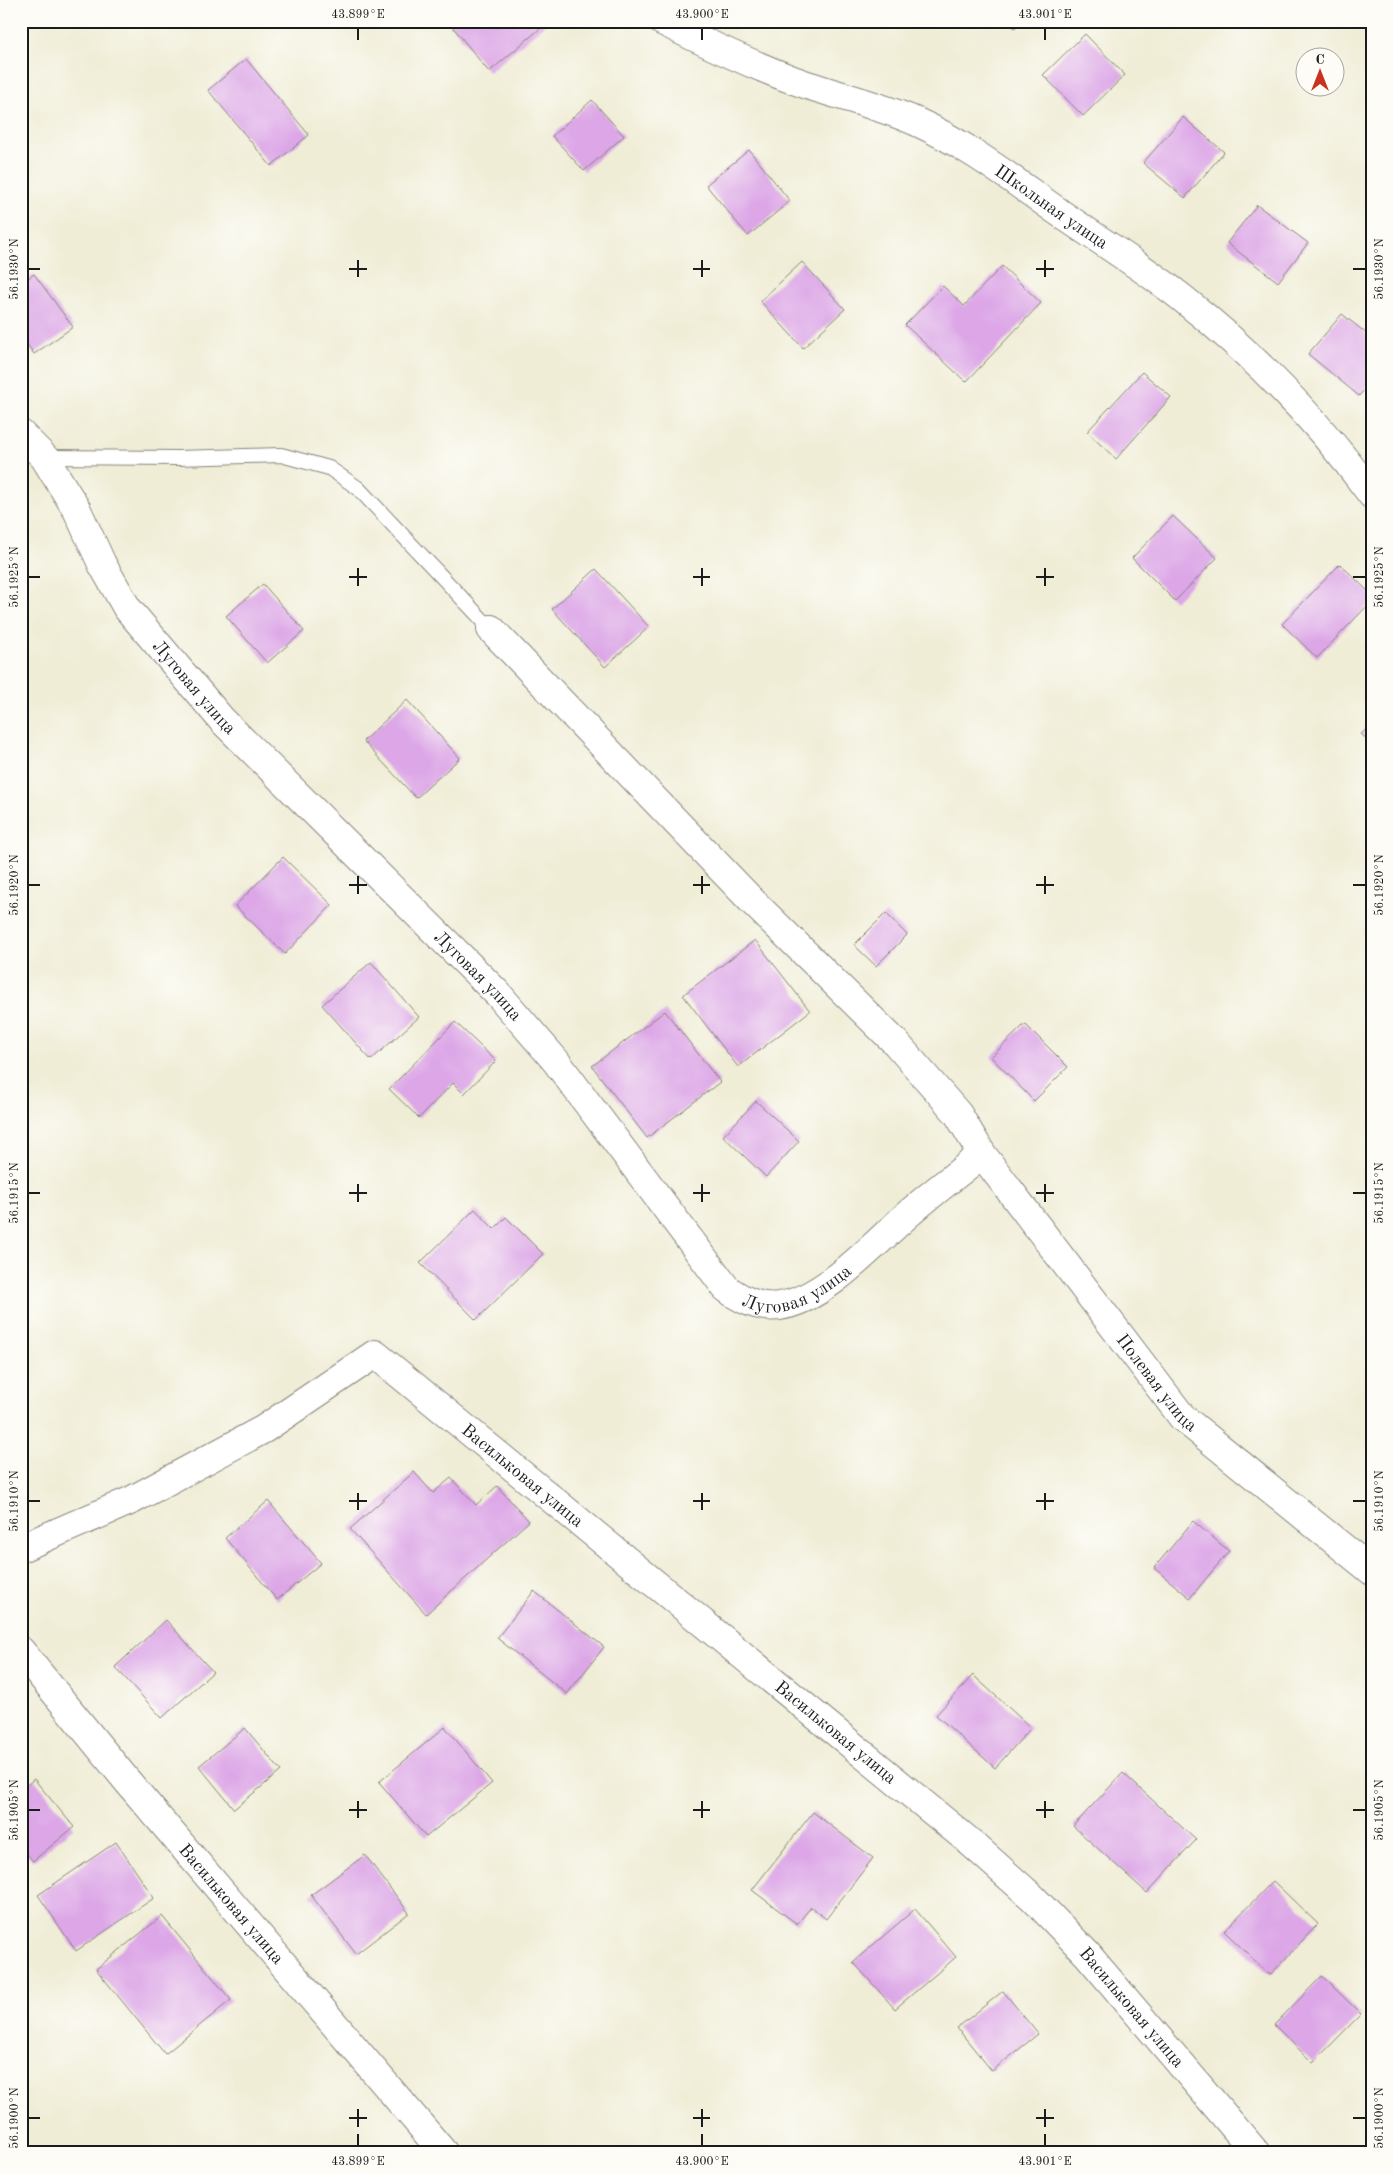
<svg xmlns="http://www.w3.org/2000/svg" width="1393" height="2174" font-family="'Old Standard TT',serif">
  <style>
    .building { fill: #dca6e7 }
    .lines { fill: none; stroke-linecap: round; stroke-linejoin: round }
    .lane-casing { stroke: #86847a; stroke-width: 16 }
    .street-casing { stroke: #86847a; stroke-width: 30 }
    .lane { stroke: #fff; stroke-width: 14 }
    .street { stroke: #fff; stroke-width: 28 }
    .ticks { fill: none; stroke: #1c1c1c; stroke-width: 2 }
    .labels { text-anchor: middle; stroke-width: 4; stroke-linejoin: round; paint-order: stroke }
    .street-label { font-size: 18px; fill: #1c1c1c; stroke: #fdfcf7 }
    .neatline { fill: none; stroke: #1c1c1c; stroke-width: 2 }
    .ticks-label { font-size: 12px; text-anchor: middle; fill: #1c1c1c }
  </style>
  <rect width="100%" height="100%" fill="#fdfcf7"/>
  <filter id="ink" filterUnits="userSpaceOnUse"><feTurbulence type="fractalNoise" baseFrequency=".02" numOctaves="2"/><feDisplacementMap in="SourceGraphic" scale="10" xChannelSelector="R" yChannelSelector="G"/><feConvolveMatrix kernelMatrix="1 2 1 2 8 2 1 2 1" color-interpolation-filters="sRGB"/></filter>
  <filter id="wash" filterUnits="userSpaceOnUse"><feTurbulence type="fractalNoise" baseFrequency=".0096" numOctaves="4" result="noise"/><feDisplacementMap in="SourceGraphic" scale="20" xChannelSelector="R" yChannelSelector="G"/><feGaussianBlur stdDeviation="1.12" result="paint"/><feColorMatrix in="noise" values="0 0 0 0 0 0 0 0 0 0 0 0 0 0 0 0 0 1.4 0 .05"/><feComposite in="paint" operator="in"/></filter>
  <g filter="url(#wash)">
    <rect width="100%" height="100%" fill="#f0edd7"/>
    <g id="blocks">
      <g class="building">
        <polygon points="448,21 549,21 489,72"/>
        <polygon points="1006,21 1020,21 1015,28"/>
        <polygon points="1085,34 1125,75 1083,116 1043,75"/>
        <polygon points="246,59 309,135 271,166 208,90"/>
        <polygon points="592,100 624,136 584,171 552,136"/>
        <polygon points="1183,117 1224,152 1185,198 1143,163"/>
        <polygon points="749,150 790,201 748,236 706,185"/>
        <polygon points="1257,205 1308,243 1278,282 1227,243"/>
        <polygon points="802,262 845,309 803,348 760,301"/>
        <polygon points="1002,266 1041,303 966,382 905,325 943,286 964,306"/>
        <polygon points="34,274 73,327 34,354 21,336 21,283"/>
        <polygon points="1342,314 1372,338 1372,380 1359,396 1308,354"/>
        <polygon points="1142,372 1171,397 1116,459 1087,432"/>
        <polygon points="1173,516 1217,558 1175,601 1132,558"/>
        <polygon points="1340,564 1372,595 1372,601 1317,658 1282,624"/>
        <polygon points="596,569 649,627 605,667 552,609"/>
        <polygon points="263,584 304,631 267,663 226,616"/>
        <polygon points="407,700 460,758 416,798 363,741"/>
        <polygon points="1372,724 1372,744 1361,734"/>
        <polygon points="283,857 332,905 285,954 235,906"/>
        <polygon points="886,913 907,935 876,966 854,945"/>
        <polygon points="755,940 810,1011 738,1067 683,995"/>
        <polygon points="371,962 419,1017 371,1060 322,1005"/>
        <polygon points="665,1011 720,1082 647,1138 592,1066"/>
        <polygon points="455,1022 496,1061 464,1094 453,1083 419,1118 389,1089"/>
        <polygon points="1025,1024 1068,1067 1034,1101 991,1057"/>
        <polygon points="756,1101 799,1141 766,1177 723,1136"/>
        <polygon points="475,1209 494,1229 506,1217 543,1254 476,1320 420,1263"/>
        <polygon points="414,1472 433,1493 451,1478 476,1505 497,1486 529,1521 426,1614 350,1529"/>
        <polygon points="268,1501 321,1563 277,1600 225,1538"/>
        <polygon points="1193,1521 1229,1551 1190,1598 1154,1568"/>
        <polygon points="534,1591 604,1647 567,1694 497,1638"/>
        <polygon points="166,1620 213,1672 162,1718 115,1667"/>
        <polygon points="973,1675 1031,1728 995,1768 936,1715"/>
        <polygon points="445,1727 492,1783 426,1837 379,1782"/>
        <polygon points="245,1728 281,1771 234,1809 199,1766"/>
        <polygon points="1123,1773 1196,1840 1147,1893 1073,1826"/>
        <polygon points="34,1779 74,1827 33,1861 21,1847 21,1790"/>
        <polygon points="813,1812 873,1858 826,1919 811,1907 797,1924 752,1890"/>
        <polygon points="116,1842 154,1898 76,1951 38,1895"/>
        <polygon points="365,1855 409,1913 356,1954 311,1895"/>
        <polygon points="1273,1881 1318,1924 1270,1975 1224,1931"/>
        <polygon points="915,1909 956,1957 895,2009 853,1962"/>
        <polygon points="162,1916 231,2000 165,2054 96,1969"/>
        <polygon points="1322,1976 1361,2014 1313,2063 1274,2025"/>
        <polygon points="1003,1991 1038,2034 992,2071 957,2028"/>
      </g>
    </g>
  </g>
  <g filter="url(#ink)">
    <use href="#blocks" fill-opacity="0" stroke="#86847a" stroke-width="1"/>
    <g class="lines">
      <defs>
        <polyline id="lane" points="44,457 178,458 281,455 329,468 358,488 491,629"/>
        <g id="street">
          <path id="s1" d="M 662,21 C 705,43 748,63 793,80 C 834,95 877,104 917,122 C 968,145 1014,181 1060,213 C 1100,241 1143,267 1182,298 C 1253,354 1318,421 1372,495"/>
          <path id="s2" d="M 21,434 L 44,457 L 77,510 L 102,564 L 127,608 L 222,720 L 498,994 L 555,1060 L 726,1288 C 740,1299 760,1309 779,1306 C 826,1300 878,1239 914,1209 C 936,1190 959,1173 982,1154"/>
          <path id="s3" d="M 491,629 L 752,901 L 896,1043 L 958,1114 L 982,1154 L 1183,1418 L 1372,1571"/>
          <path id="s4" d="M 21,1548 L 132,1500 L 264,1429 L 375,1354 L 970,1842 L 1033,1898 L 1087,1954 L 1256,2153"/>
          <path id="s5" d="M 21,1651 L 128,1782 L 444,2153"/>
        </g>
      </defs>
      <use href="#lane" class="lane-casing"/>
      <use href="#street" class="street-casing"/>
      <use href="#lane" class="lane"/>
      <use href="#street" class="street"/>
    </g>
  </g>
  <path class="ticks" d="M 358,28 L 358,40M 702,28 L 702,40M 1045,28 L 1045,40M 358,260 L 358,277M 702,260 L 702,277M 1045,260 L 1045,277M 28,269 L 40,269M 349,269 L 367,269M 693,269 L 710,269M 1036,269 L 1054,269M 1353,269 L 1366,269M 358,568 L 358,586M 702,568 L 702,586M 1045,568 L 1045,586M 28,577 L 40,577M 349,577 L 367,577M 693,577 L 710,577M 1036,577 L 1054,577M 1353,577 L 1366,577M 358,876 L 358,894M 702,876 L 702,894M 1045,876 L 1045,894M 28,885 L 40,885M 349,885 L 367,885M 693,885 L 710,885M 1036,885 L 1054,885M 1353,885 L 1366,885M 358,1184 L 358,1202M 702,1184 L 702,1202M 1045,1184 L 1045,1202M 28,1193 L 40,1193M 349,1193 L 367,1193M 693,1193 L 710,1193M 1036,1193 L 1054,1193M 1353,1193 L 1366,1193M 358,1493 L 358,1510M 702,1493 L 702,1510M 1045,1493 L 1045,1510M 28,1501 L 40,1501M 349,1501 L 367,1501M 693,1501 L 710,1501M 1036,1501 L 1054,1501M 1353,1501 L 1366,1501M 358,1801 L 358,1818M 702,1801 L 702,1818M 1045,1801 L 1045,1818M 28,1810 L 40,1810M 349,1810 L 367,1810M 693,1810 L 710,1810M 1036,1810 L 1054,1810M 1353,1810 L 1366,1810M 358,2109 L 358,2127M 702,2109 L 702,2127M 1045,2109 L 1045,2127M 28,2118 L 40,2118M 349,2118 L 367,2118M 693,2118 L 710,2118M 1036,2118 L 1054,2118M 1353,2118 L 1366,2118M 358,2134 L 358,2146M 702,2134 L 702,2146M 1045,2134 L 1045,2146"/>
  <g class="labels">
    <g class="street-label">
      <text dy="6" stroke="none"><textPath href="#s1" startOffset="434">Школьная улица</textPath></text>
      <text dy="6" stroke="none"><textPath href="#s2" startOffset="309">Луговая улица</textPath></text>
      <text dy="6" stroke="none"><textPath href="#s2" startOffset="714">Луговая улица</textPath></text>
      <text dy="6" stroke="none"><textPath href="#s2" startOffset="1192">Луговая улица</textPath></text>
      <text dy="6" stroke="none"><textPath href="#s3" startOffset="1008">Полевая улица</textPath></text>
      <text dy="6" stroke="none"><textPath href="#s4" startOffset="596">Васильковая улица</textPath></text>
      <text dy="6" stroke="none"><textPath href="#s4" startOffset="1001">Васильковая улица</textPath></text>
      <text dy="6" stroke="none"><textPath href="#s5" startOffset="329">Васильковая улица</textPath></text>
      <text dy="6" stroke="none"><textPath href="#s4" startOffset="1406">Васильковая улица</textPath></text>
    </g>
  </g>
  <rect width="1393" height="2174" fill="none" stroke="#fdfcf7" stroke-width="55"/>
  <g transform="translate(1320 72)"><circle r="24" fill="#fdfcf7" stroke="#a3a29f"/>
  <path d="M0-4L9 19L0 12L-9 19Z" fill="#c8321e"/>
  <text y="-8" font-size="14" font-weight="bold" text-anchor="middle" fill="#1c1c1c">С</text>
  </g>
  <rect x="28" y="28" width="1338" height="2118" class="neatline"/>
  <g class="ticks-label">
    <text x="358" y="18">43.899°E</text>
    <text x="702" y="18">43.900°E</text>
    <text x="1045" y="18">43.901°E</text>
    <text transform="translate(14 269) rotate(-90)" y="4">56.1930°N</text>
    <text transform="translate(1379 269) rotate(-90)" y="4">56.1930°N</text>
    <text transform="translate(14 577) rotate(-90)" y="4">56.1925°N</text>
    <text transform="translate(1379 577) rotate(-90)" y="4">56.1925°N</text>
    <text transform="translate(14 885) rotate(-90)" y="4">56.1920°N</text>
    <text transform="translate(1379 885) rotate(-90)" y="4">56.1920°N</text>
    <text transform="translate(14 1193) rotate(-90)" y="4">56.1915°N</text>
    <text transform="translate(1379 1193) rotate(-90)" y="4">56.1915°N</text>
    <text transform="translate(14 1501) rotate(-90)" y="4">56.1910°N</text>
    <text transform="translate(1379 1501) rotate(-90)" y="4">56.1910°N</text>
    <text transform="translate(14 1810) rotate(-90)" y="4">56.1905°N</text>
    <text transform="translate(1379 1810) rotate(-90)" y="4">56.1905°N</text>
    <text transform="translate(14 2118) rotate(-90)" y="4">56.1900°N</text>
    <text transform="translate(1379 2118) rotate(-90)" y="4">56.1900°N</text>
    <text x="358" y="2165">43.899°E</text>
    <text x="702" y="2165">43.900°E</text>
    <text x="1045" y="2165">43.901°E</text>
  </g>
</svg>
